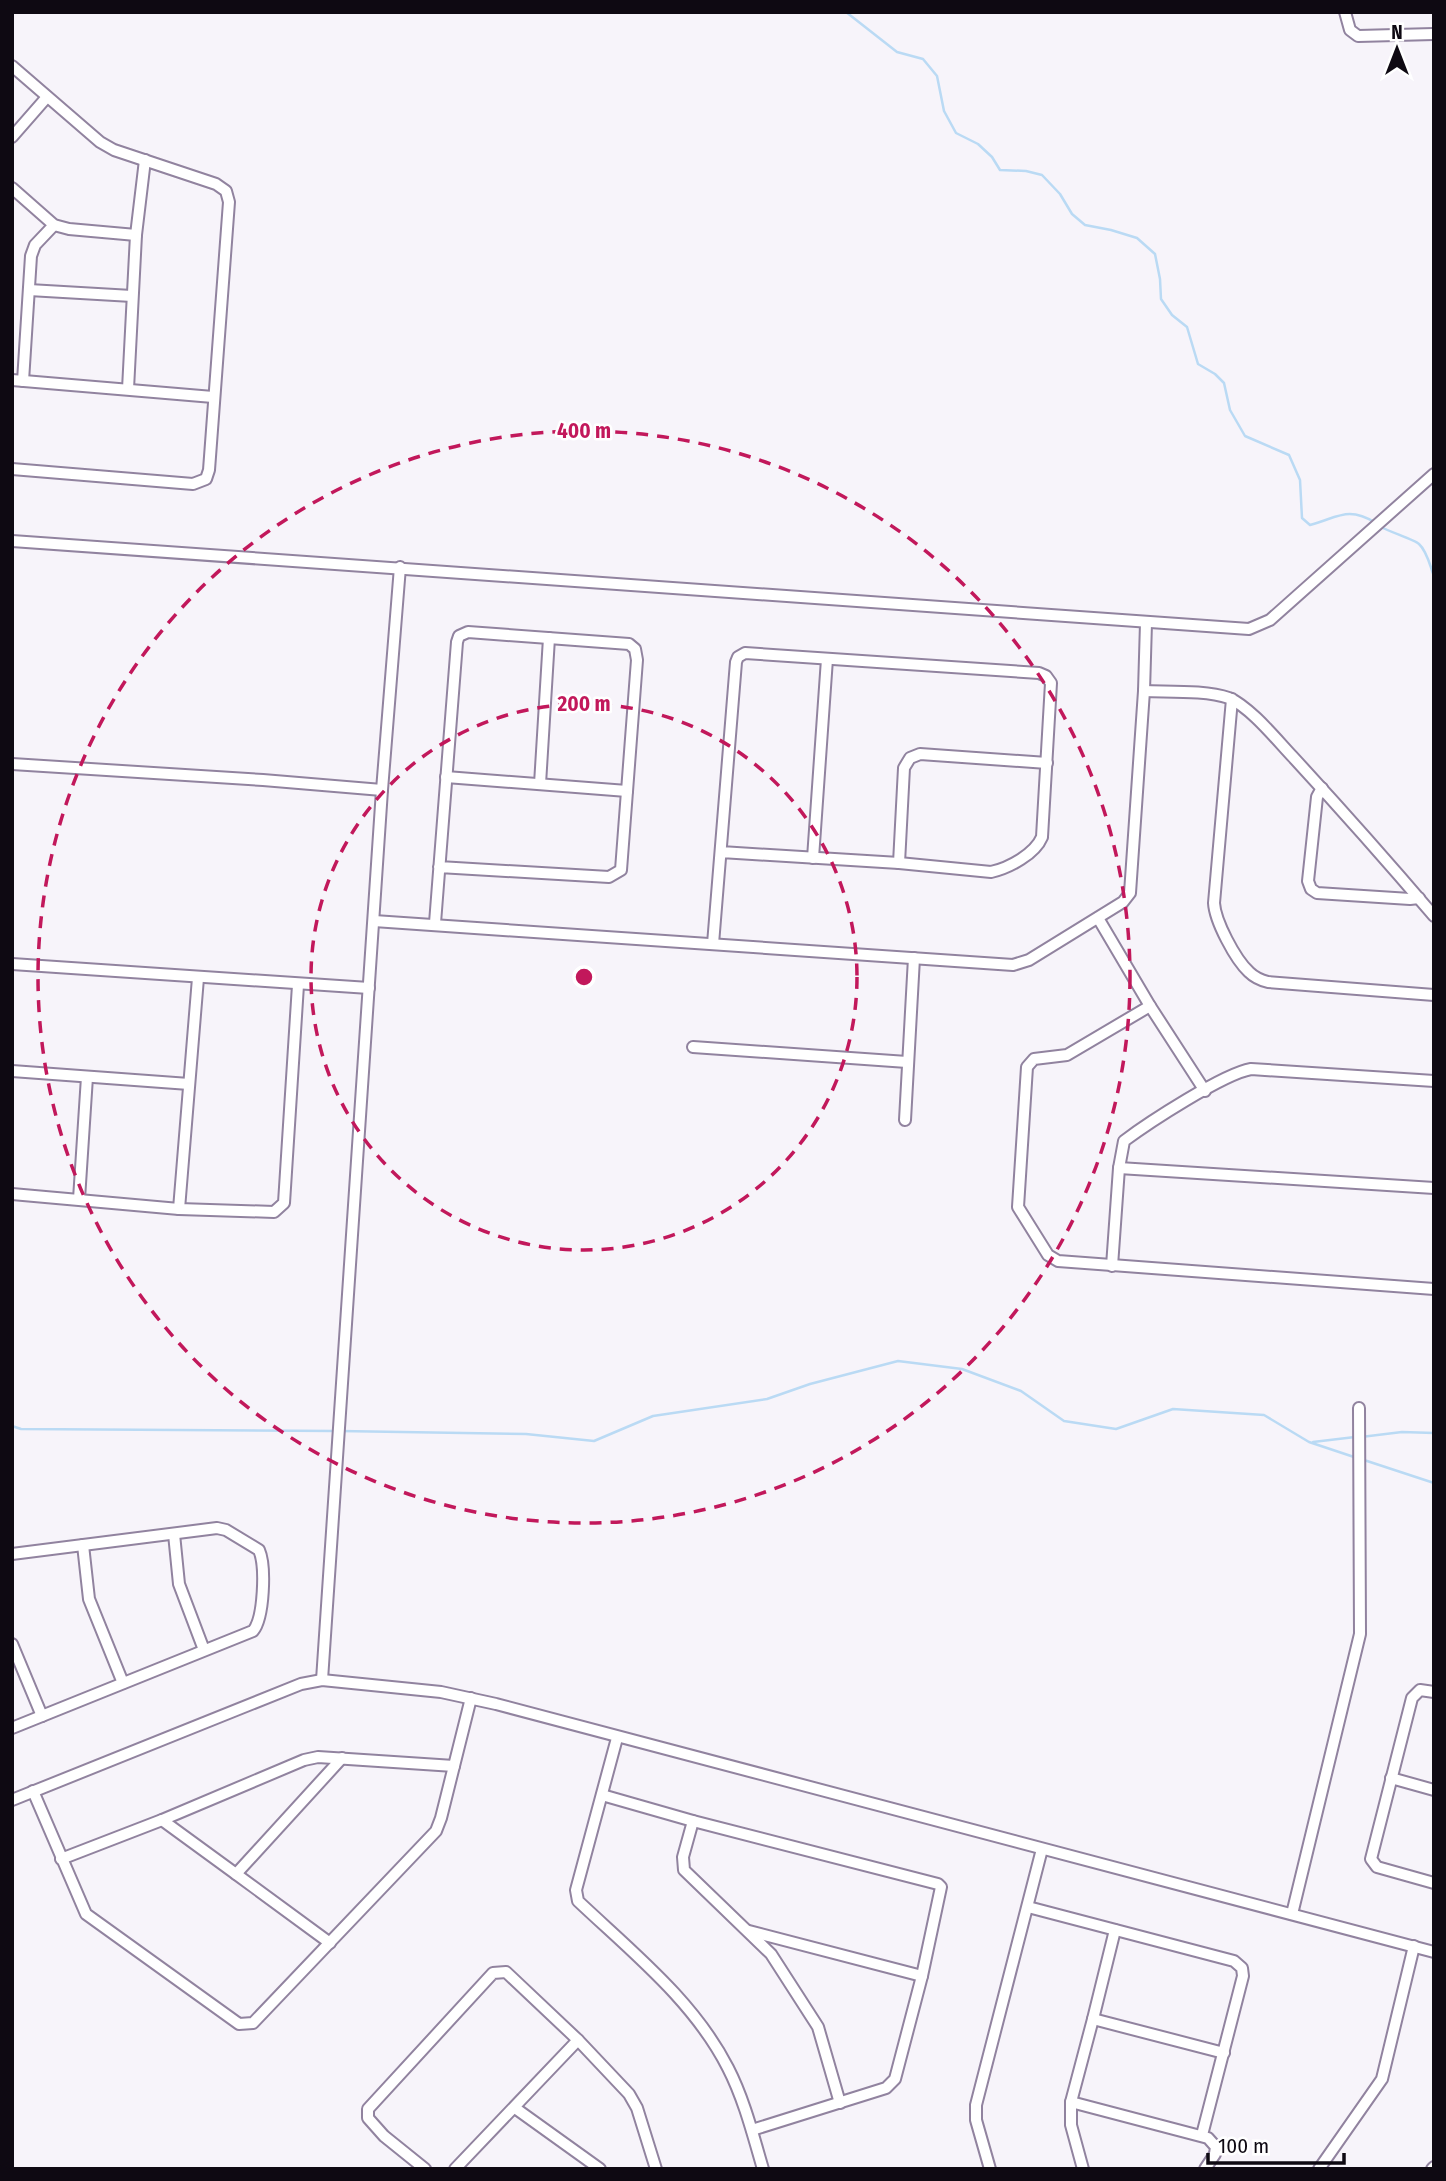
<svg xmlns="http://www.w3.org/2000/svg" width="1446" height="2181" font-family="'Fira Sans Condensed',sans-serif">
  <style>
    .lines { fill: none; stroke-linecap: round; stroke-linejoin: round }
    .stream { stroke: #badaf4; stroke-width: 2.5 }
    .minor-casing { stroke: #91839f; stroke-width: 14 }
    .minor { stroke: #fff; stroke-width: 10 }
    .ring { fill: none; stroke: #c2185b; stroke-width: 3.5; stroke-dasharray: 12 9 }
    .centre { fill: #c2185b; stroke: #fff; stroke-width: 3.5 }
    .ring-label { font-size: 21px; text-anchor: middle; font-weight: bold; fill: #c2185b; stroke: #fff; stroke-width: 5; stroke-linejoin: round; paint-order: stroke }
  </style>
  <rect width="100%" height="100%" fill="#f7f4fa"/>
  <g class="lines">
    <g class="stream">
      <path d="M 846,12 L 897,52 L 923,59 L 937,76 L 944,111 L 956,133 L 978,144 L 992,157 L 1000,170 L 1026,171 L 1042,175 L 1060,194 L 1072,214 L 1085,225 L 1111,230 L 1137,238 L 1155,254 L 1160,279 L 1161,299 L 1172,315 L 1187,327 L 1198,364 L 1215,374 L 1224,383 L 1230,410 L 1245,436 L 1289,455 L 1300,480 L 1302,518 L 1310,525 C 1339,517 1348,506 1376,523"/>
      <path d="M 1381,527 C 1390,532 1415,540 1419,544 C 1427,551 1430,566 1434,576"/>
      <polyline points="12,1426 21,1429 334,1431"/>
      <polyline points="340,1431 526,1434 594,1441 653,1416 767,1399 810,1384 898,1361 962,1369 1021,1391 1064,1421 1116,1429 1173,1409 1264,1415 1309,1442 1354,1457"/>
      <polyline points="1361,1437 1402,1432 1434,1433"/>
      <polyline points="1313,1442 1355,1437"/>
      <polyline points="1364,1460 1434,1483"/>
    </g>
    <defs>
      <g id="minor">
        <polyline points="1345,12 1350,30 1358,36 1434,34"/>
        <polyline points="12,66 100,142 114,150 216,184 226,191 229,202 209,470 206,479 193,484 12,469"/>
        <polyline points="12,137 47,97"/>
        <polyline points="12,188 54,225 69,229 136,235"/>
        <polyline points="29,290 132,296"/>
        <polyline points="12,380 213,397"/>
        <polyline points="23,381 31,256 35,245 54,225"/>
        <polyline points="128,389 136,235 145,160"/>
        <polyline points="12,541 1249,629 1270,620 1434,474"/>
        <path d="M 1144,691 C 1169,692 1206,690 1229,698 C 1250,707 1276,739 1292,756 C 1340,808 1387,861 1434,916"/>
        <path d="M 1232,699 L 1214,903 C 1215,921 1235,959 1249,972 C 1255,978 1260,980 1268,982 L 1434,995"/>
        <polyline points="12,764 263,780 382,790"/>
        <polyline points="446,777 627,791"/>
        <polyline points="540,784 549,638"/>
        <polyline points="1322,788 1317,797 1308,881 1311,889 1317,893 1410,899 1419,898"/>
        <polyline points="813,858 827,659"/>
        <polyline points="899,863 904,768 910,758 920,754 1047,763"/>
        <polyline points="1098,918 1150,1006 1205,1091"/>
        <polyline points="374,921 1013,965 1029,960 1123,902 1130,893 1144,691 1146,623"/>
        <polyline points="435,923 457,642 459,636 468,632 629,644 635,649 637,660 621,870 609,877 439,867"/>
        <path d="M 713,944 L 736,662 L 738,657 L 745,653 L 1039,673 L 1046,676 L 1051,683 L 1042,837 C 1035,854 1009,868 991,872 L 899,863 L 721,852"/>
        <polyline points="12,964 369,988"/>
        <polyline points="1150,1006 1067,1055 1034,1059 1027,1067 1018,1207 1048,1255 1058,1261 1434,1289"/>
        <polyline points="693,1047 907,1062"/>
        <polyline points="12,1071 189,1084"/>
        <polyline points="905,1120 914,958"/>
        <polyline points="1119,1168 1434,1188"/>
        <polyline points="12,1194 179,1209 274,1212 284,1203 298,985"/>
        <polyline points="79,1199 87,1077"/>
        <polyline points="179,1209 198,978"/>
        <path d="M 1112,1266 L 1119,1168 L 1124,1141 C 1148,1123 1223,1074 1251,1069 L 1434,1081"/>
        <polyline points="174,1534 179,1584 204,1650"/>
        <polyline points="83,1545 89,1599 123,1683"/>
        <path d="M 12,1554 L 217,1528 L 226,1530 L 259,1550 C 266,1566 264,1618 253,1631 L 12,1728"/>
        <polyline points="12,1644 42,1716"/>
        <polyline points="322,1680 382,790 400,567"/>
        <polyline points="1434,1692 1420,1690 1412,1698 1371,1859 1377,1867 1434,1883"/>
        <path d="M 617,1738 L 576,1890 L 578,1901 C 632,1952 694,2001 728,2068 C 744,2099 753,2135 763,2169"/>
        <polyline points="1391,1778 1434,1790"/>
        <polyline points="33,1791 86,1914 239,2024 253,2023 436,1831 441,1818 471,1698"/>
        <polyline points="602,1795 693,1821 938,1884 941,1887 922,1976 895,2079 886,2088 752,2130"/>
        <polyline points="12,1800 301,1684 322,1680 441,1692 496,1704 1434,1952"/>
        <polyline points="162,1820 236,1874 342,1758"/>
        <polyline points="693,1821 683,1857 684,1870 771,1954 818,2027 840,2103"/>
        <polyline points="61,1859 162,1820 304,1760 318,1757 454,1766"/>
        <polyline points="236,1874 330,1943"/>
        <polyline points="1028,1907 1234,1961 1242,1968 1243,1976 1202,2135"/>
        <polyline points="1292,1914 1360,1634 1359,1408"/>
        <polyline points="1115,1930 1093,2019 1224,2053"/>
        <polyline points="749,1931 922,1976"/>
        <polyline points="1071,2102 1208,2138 1216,2147 1215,2154 1205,2169"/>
        <polyline points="515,2108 600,2169"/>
        <polyline points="425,2169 384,2136 368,2118 368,2109 493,1973 506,1972 578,2040 629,2094 637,2108 656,2169"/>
        <polyline points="455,2169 578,2040"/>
        <polyline points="990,2169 976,2120 976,2105 1042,1849"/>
        <polyline points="1083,2169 1071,2125 1071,2102 1093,2019"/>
        <polyline points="1319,2169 1382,2079 1414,1946"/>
        <polyline points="1432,2169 1434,2167"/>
      </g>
    </defs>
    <use href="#minor" class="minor-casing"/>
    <use href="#minor" class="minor"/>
  </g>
  <g class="ring">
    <circle cx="584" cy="977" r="273"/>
    <circle cx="584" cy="977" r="546"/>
  </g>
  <circle cx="584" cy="977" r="10" class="centre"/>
  <g class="ring-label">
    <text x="584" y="438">400 m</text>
    <text x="584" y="711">200 m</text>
  </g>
  <rect width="1446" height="2181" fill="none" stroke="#0e0912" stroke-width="28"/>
  <g transform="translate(1397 49)" stroke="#ffffff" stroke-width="5" paint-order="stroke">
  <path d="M0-5L12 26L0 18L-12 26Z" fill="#0e0912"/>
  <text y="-10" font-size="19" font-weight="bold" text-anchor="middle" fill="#0e0912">N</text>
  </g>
  <path d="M1208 2153v10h136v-10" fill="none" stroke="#0e0912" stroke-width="3.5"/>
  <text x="1218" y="2153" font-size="21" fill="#0e0912" stroke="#ffffff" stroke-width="5" paint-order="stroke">100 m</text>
</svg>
